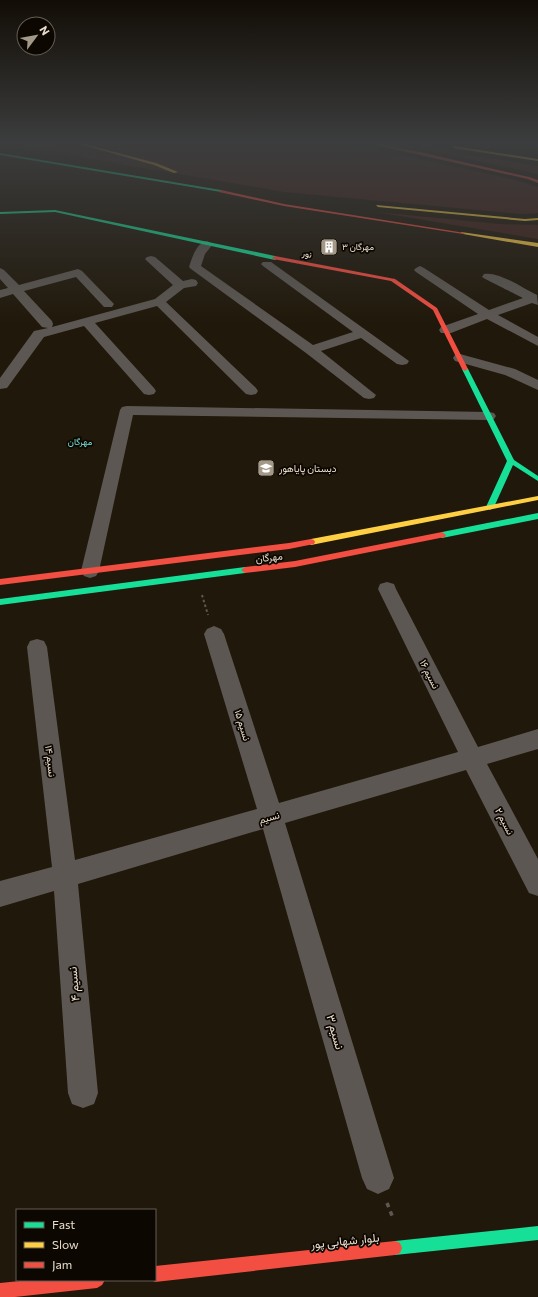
<svg xmlns="http://www.w3.org/2000/svg" width="538" height="1297" font-family="Commissioner,Vazirmatn,sans-serif">
  <style>
    .green { fill: #43221a }
    .lines { fill: none; stroke-linecap: round; stroke-linejoin: round }
    .path-far1 { stroke: #5d5952; stroke-width: 2; stroke-dasharray: 2.5 2.5; stroke-linecap: butt }
    .path { stroke: #5d5952; stroke-width: 3.5; stroke-dasharray: 4.5 4.5; stroke-linecap: butt }
    .street { fill: #5c5752; fill-rule: evenodd }
    .fast { fill: #16e098; fill-rule: evenodd }
    .slow { fill: #ffcf43; fill-rule: evenodd }
    .jam { fill: #f24e42; fill-rule: evenodd }
    .labels { text-anchor: middle; stroke-width: 3.5; stroke-linejoin: round; paint-order: stroke }
    .far-poi-label { font-size: 9px; fill: #e9dece; stroke: #0d0701; text-anchor: start }
    .far-street-label { font-size: 9px; fill: #e9dece; stroke: #0d0701 }
    .far-neighbourhood-label { font-size: 9px; fill: #7be6de; stroke: #0d0701 }
    .poi-label { font-size: 10px; fill: #e9dece; stroke: #0d0701; text-anchor: start }
    .street-label { font-size: 10px; fill: #e9dece; stroke: #0d0701 }
    .near-street-label { font-size: 12px; fill: #e9dece; stroke: #0d0701 }
  </style>
  <rect width="100%" height="100%" fill="#20180a"/>
  <g class="green">
    <polygon points="8,143 327,143 388,152 516,180 538,187 538,213 521,214 285,192 90,159"/>
    <polygon points="393,143 538,166 538,174"/>
    <polygon points="376,212 499,224 538,225 538,239"/>
  </g>
  <g class="lines">
    <polyline class="path-far1" points="202,595 208,615"/>
    <polyline class="path" points="387,1203 393,1218"/>
    <g class="street">
      <path d="M 207,241 L 213,244 L 205,254 L 201,266 L 313,345 L 353,332 L 263,266 L 261,264 L 263,262 L 271,262 L 409,361 L 407,364 L 402,365 L 397,364 L 361,338 L 321,351 L 376,395 L 374,398 L 369,399 L 364,398 L 306,353 L 191,269 L 189,267 C 192,258 196,243 207,241 Z"/>
      <polygon points="151,256 155,257 183,281 192,279 196,280 198,283 196,286 184,288 166,302 256,388 258,391 256,394 251,395 246,394 157,306 95,323 154,388 156,391 154,394 149,395 144,394 84,326 44,337 7,388 0,389 0,378 34,331 48,328 42,327 13,294 0,298 0,290 8,288 0,279 0,268 4,270 19,285 78,269 82,271 114,304 112,307 104,307 76,277 24,291 52,321 53,324 52,327 155,299 173,285 147,261 145,259 147,257"/>
      <path d="M 420,266 L 424,268 L 489,310 L 523,298 C 516,294 484,279 482,277 L 484,274 C 499,271 524,289 537,295 L 538,305 L 532,303 L 498,315 L 538,337 L 538,346 L 487,319 L 451,333 L 441,333 L 439,330 L 441,327 L 478,314 L 416,272 L 414,270 L 416,268 Z"/>
      <polygon points="460,354 515,369 538,380 538,390 505,375 455,361 453,358 455,355"/>
      <polygon points="127,406 489,412 494,413 496,416 494,419 489,420 133,415 99,571 96,576 90,578 84,576 81,571 120,410 122,407"/>
      <polygon points="387,582 394,584 396,589 478,747 538,729 538,749 487,764 538,859 538,896 529,893 466,770 285,823 394,1178 389,1189 378,1194 367,1189 362,1178 263,829 78,884 98,1093 94,1104 83,1108 72,1104 68,1093 54,891 0,907 0,881 52,867 27,647 30,641 37,639 44,641 47,647 75,860 257,809 204,634 207,629 214,626 221,629 224,634 279,803 458,752 378,589 380,584"/>
    </g>
    <g class="fast">
      <polygon points="0,153 221,190 223,191 221,192 0,155"/>
      <polygon points="55,210 275,256 278,258 275,260 55,212 0,214 0,212"/>
      <polygon points="465,367 468,369 514,460 538,476 538,481 513,465 494,507 490,510 486,507 507,461 462,369"/>
      <polygon points="538,513 538,519 442,538 438,535 442,532"/>
      <polygon points="245,567 249,570 245,573 0,605 0,599"/>
      <polygon points="538,1226 538,1240 395,1255 390,1253 388,1248 390,1243 395,1241"/>
    </g>
    <g class="slow">
      <polygon points="76,143 81,143 156,163 178,172 174,173 154,165"/>
      <polygon points="454,146 538,159 538,161 453,148"/>
      <polygon points="376,205 525,219 538,218 538,220 525,221 378,207"/>
      <polygon points="461,232 538,243 538,247 463,234 461,233"/>
      <polygon points="538,496 538,500 311,545 307,542 311,539"/>
    </g>
    <g class="jam">
      <polygon points="366,143 373,143 420,152 529,177 538,180 538,183 528,179"/>
      <polygon points="221,190 284,204 465,233 463,234 284,206 219,192"/>
      <polygon points="275,256 395,279 437,308 468,369 465,371 462,369 433,310 391,281 273,259 272,258"/>
      <polygon points="442,532 446,535 445,537 295,567 245,573 241,570 245,567 295,561"/>
      <polygon points="311,539 314,540 315,542 314,544 289,549 0,585 0,579 289,543"/>
      <polygon points="395,1241 400,1243 402,1248 400,1253 395,1255 155,1282 151,1280 155,1280 155,1266"/>
      <polygon points="30,1280 105,1280 102,1285 97,1288 15,1297 0,1297 0,1283"/>
    </g>
  </g>
  <linearGradient id="sky" x2="0" y2="1"><stop stop-color="#120d06"/><stop offset="0.44" stop-color="#3c3d3e"/><stop offset="1" stop-color="#3c3d3e" stop-opacity="0"/></linearGradient>
  <rect width="538" height="324" fill="url(#sky)"/>
  <defs>
    <symbol id="building-square" viewBox="-11 -11 22 22"><rect x="-9" y="-9" width="18" height="18" rx="4" fill="#a39989" stroke="#0d0701"/><path d="M-4-6H4V6H1V3H-1V6H-4ZM-2.5-4.3h1.7v1.8h-1.7ZM.8-4.3h1.7v1.8H.8ZM-2.5-1h1.7V.8h-1.7ZM.8-1h1.7V.8H.8Z" fill="#fff"/></symbol>
    <symbol id="school-square" viewBox="-11 -11 22 22"><rect x="-9" y="-9" width="18" height="18" rx="4" fill="#a39989" stroke="#0d0701"/><path d="M0-5L7-2L0 1L-7-2ZM-4 1L0 2.5L4 1V4Q0 6-4 4Z" fill="#fff"/></symbol>
  </defs>
  <g fill-rule="evenodd">
    <use href="#building-square" x="319" y="237" width="20" height="20"/>
    <use href="#school-square" x="256" y="458" width="20" height="20"/>
  </g>
  <g class="labels">
    <g class="far-poi-label">
      <text x="342" y="250">مهرگان ۳</text>
    </g>
    <g class="far-street-label">
      <text transform="translate(307 254) rotate(11)" y="3">نور</text>
    </g>
    <g class="far-neighbourhood-label">
      <text x="80" y="445">مهرگان</text>
    </g>
    <g class="poi-label">
      <text x="279" y="472">دبستان پایاهور</text>
    </g>
    <g class="street-label">
      <text transform="translate(269 557) rotate(-7)" y="4">مهرگان</text>
      <text transform="translate(430 674) rotate(63)" y="4">نسیم ۱۶</text>
      <text transform="translate(243 725) rotate(73)" y="4">نسیم ۱۵</text>
      <text transform="translate(51 761) rotate(83)" y="4">نسیم ۱۴</text>
      <text transform="translate(269 817) rotate(-16)" y="4">نسیم</text>
      <text transform="translate(505 821) rotate(62)" y="4">نسیم ۲</text>
    </g>
    <g class="near-street-label">
      <text transform="translate(74 984) rotate(-95)" y="4">نسیم ۴</text>
      <text transform="translate(335 1032) rotate(74)" y="4">نسیم ۳</text>
      <text transform="translate(345 1241) rotate(-6)" y="4">بلوار شهابی پور</text>
    </g>
  </g>
  <rect x="16" y="1209" width="140" height="72" fill="#0d0701" stroke="#655d53"/>
  <rect x="24" y="1222" width="20" height="6" fill="#16e098" stroke="#655d53"/>
  <text x="52" y="1229" font-size="12" fill="#e9dece">Fast</text>
  <rect x="24" y="1242" width="20" height="6" fill="#ffcf43" stroke="#655d53"/>
  <text x="52" y="1249" font-size="12" fill="#e9dece">Slow</text>
  <rect x="24" y="1262" width="20" height="6" fill="#f24e42" stroke="#655d53"/>
  <text x="52" y="1269" font-size="12" fill="#e9dece">Jam</text>
  <g transform="translate(36 36) rotate(58)"><circle r="19" fill="#0d0701" stroke="#655d53"/>
  <path d="M0-3L7 15L0 10L-7 15Z" fill="#a39989"/>
  <text y="-6" font-size="11" font-weight="bold" text-anchor="middle" fill="#e9dece">N</text>
  </g>
</svg>
